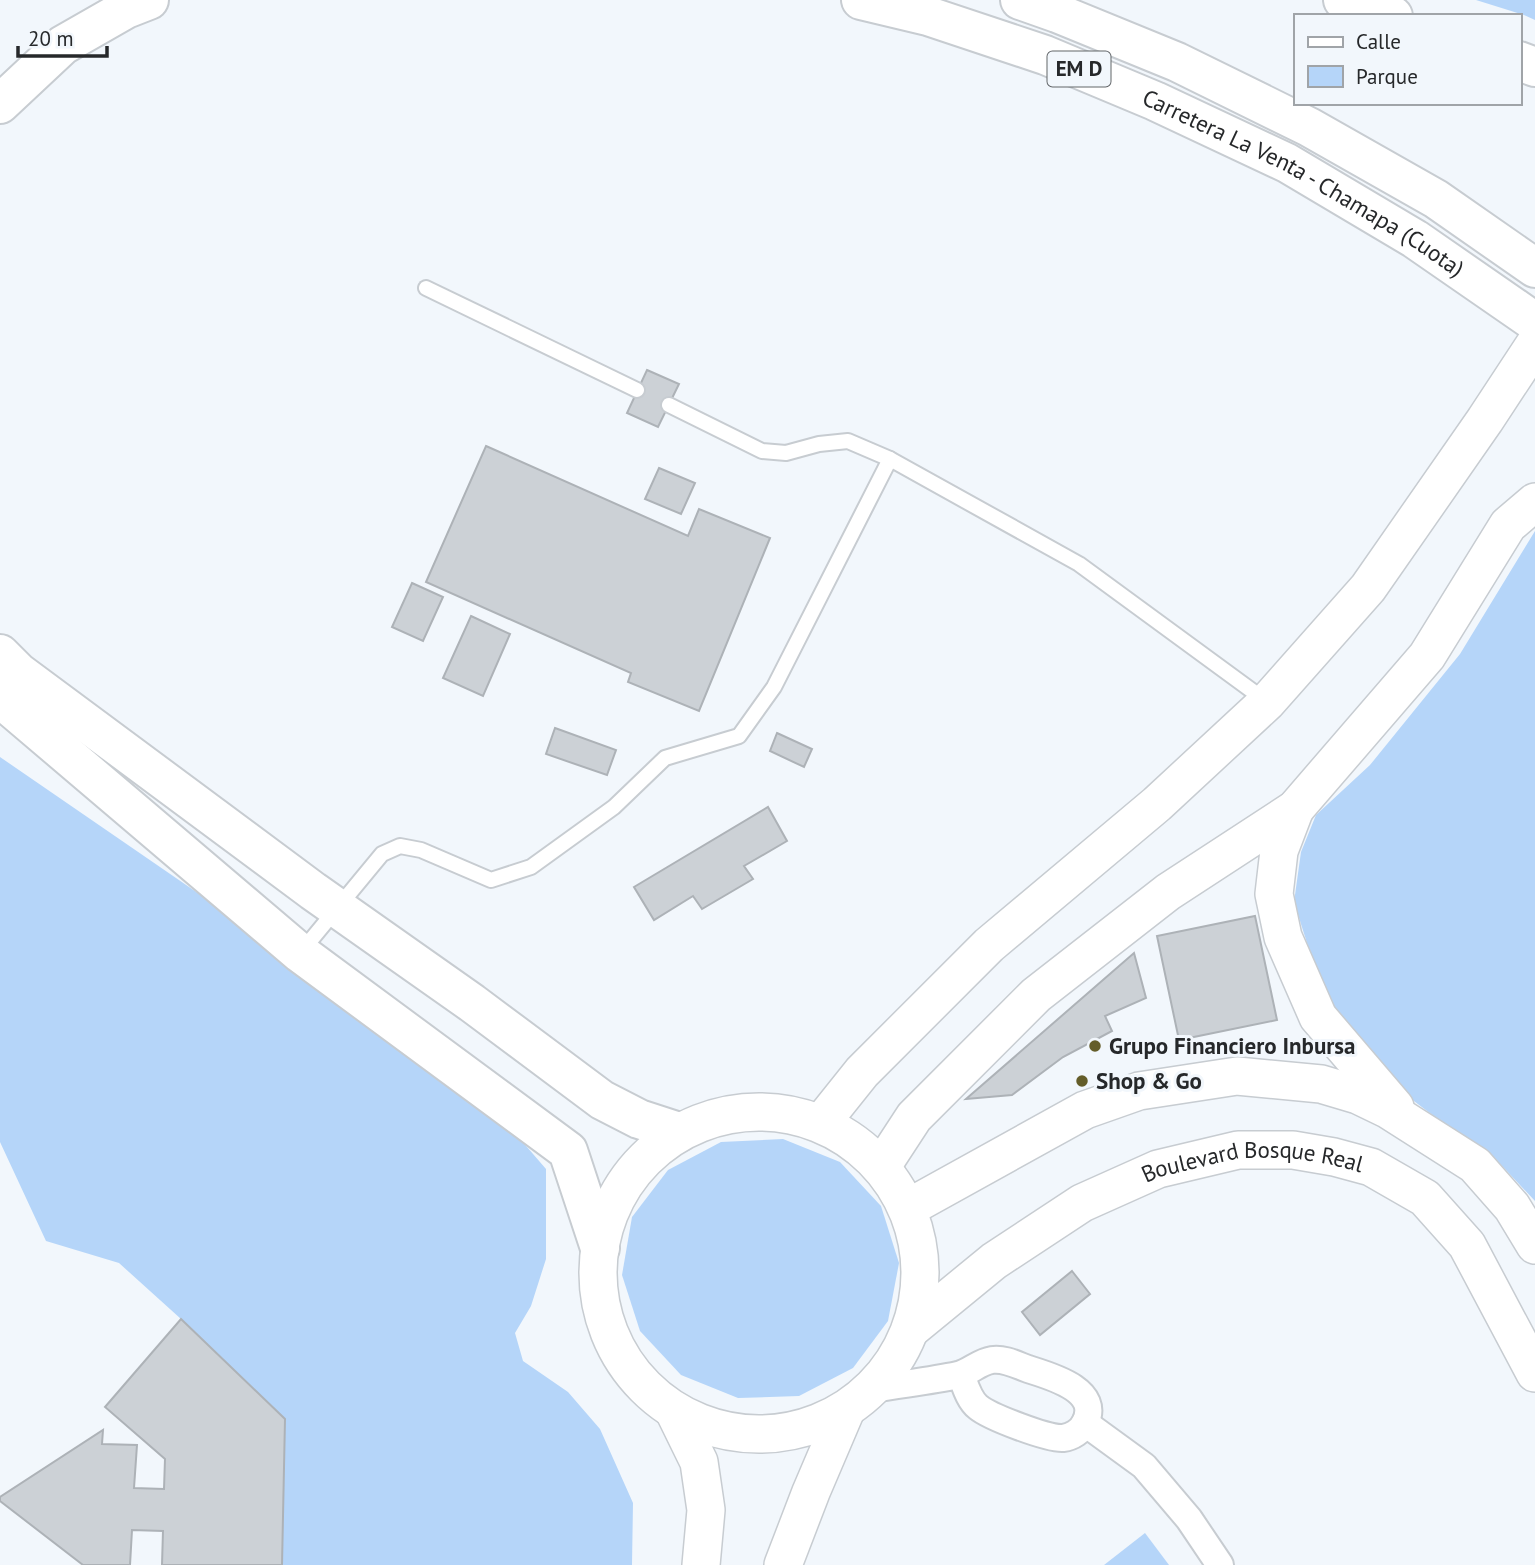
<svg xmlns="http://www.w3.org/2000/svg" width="1535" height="1565" font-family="'PT Sans',sans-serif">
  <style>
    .green { fill: #b5d5f9 }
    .building { fill: #ccd1d6; stroke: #adb2b7; stroke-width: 2 }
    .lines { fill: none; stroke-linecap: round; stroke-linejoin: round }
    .service-casing { stroke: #c7ccd1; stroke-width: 18 }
    .minor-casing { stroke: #c7ccd1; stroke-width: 30 }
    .secondary-casing { stroke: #c7ccd1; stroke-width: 40 }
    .motorway-casing { stroke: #c7ccd1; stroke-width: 42 }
    .service { stroke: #fff; stroke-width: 14 }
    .minor { stroke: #fff; stroke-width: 26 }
    .secondary { stroke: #fff; stroke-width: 37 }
    .motorway { stroke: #fff; stroke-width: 38 }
    .poi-dot { fill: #645d29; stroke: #f2f7fc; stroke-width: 2.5 }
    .labels { text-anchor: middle; stroke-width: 6; stroke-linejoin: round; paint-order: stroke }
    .shield { fill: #f2f7fc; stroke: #636669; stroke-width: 2 }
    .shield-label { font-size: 21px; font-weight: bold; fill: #26282a }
    .street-label { font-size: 23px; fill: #26282a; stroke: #f2f7fc }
    .poi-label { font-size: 23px; font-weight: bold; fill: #26282a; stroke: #f2f7fc; text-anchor: start }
  </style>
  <rect width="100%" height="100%" fill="#f2f7fc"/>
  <g class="green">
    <polygon points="1476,0 1535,0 1535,20 1524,15"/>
    <polygon points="1535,531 1535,1201 1488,1151 1435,1117 1406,1095 1329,1005 1314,965 1294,902 1301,852 1316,815 1370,765 1460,654"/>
    <polygon points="0,757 269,942 482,1095 546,1169 546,1259 531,1306 515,1333 523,1361 568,1392 600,1429 633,1503 632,1565 282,1565 285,1419 181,1319 119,1263 46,1241 0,1142"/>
    <polygon points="783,1139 840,1162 881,1206 899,1263 888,1321 853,1368 799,1396 738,1398 681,1375 640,1331 622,1275 632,1217 668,1170 721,1142"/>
    <polygon points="1145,1533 1169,1565 1104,1565"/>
  </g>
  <g class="building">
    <polygon points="647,370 679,384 658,427 627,413"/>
    <polygon points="486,446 688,536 699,509 770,538 699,711 628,682 631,673 426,582"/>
    <polygon points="659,468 695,483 681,514 645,499"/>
    <polygon points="412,583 443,597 423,641 392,627"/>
    <polygon points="471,616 510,634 483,696 443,678"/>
    <polygon points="555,728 616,750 607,775 546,754"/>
    <polygon points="777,733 812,749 804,767 770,751"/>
    <polygon points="768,807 787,841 744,866 753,879 702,909 693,896 654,920 634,887"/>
    <polygon points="1255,916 1277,1020 1179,1040 1157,936"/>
    <polygon points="1134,953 1146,998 1105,1016 1112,1031 1063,1057 1012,1095 966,1099"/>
    <polygon points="1072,1271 1090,1294 1040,1335 1022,1312"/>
    <polygon points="181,1319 285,1419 282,1565 162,1565 163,1531 132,1530 130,1565 83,1565 0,1501 0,1497 103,1430 102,1444 137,1445 134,1488 164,1489 165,1459 105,1407"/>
  </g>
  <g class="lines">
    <defs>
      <g id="service">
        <polyline points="426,288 637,390"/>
        <polyline points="669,405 762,451 786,453 819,444 848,441 890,459 1079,564 1266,701"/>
        <polyline points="301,952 382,854 400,846 421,850 491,880 531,867 614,807 665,758 739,736 774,687 890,459"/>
      </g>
      <g id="minor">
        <path d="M 873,1389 C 901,1384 930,1381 958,1375 C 970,1372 979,1362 992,1360 C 1004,1358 1017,1365 1028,1369 C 1050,1376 1102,1390 1085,1423 C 1081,1431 1072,1437 1063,1438 C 1048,1439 990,1417 978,1407 C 969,1400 965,1385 961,1375"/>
        <polyline points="1085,1423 1144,1466 1189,1519 1220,1565"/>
      </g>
      <g id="secondary">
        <polyline points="1295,809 1279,851 1274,894 1283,937 1318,1017 1395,1107"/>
        <circle cx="759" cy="1273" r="161"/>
        <polyline points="822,1122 862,1072 989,945 1157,804 1267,702 1368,588 1485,420 1535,344"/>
        <polyline points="882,1166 914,1117 1036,995 1168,892 1295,809 1427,656 1508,525 1535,502"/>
        <polyline points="908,1208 1085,1110 1139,1091 1237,1076 1321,1084 1358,1095 1387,1109 1475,1165 1512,1207 1535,1245"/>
        <path id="s1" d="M 911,1329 L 994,1261 L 1082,1203 L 1158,1169 L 1238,1150 L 1293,1150 L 1334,1157 L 1371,1167 L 1425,1198 L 1467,1245 L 1535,1373"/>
        <polyline points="674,1411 699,1462 706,1510 701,1565"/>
        <polyline points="783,1565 811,1492 846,1410"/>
      </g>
      <g id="motorway">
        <path id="s2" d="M 861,0 L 928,16 L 1045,55 L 1155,101 L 1287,163 L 1415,239 L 1535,322"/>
        <polyline points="1020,0 1057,13 1177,62 1309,127 1436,199 1535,268"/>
        <polyline points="1343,0 1393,16"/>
        <polyline points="1519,61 1535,67"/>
        <polyline points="0,104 63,45 126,9 149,0"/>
        <polyline points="0,654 18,672 313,891 472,1003 602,1100 639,1119 679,1132"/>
        <polyline points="0,698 300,953 568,1151 600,1248"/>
      </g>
    </defs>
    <use href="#service" class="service-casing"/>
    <use href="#minor" class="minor-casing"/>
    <use href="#secondary" class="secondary-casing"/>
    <use href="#motorway" class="motorway-casing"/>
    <use href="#service" class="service"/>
    <use href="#minor" class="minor"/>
    <use href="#secondary" class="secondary"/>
    <use href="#motorway" class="motorway"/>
  </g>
  <g class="poi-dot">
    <circle cx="1095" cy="1046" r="7"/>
    <circle cx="1082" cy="1081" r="7"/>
  </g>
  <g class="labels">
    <rect class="shield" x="1047.5" y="51.5" width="63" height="35" rx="5"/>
    <g class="shield-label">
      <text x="1079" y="76">EM D</text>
    </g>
    <g class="street-label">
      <text dy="8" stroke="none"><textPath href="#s2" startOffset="481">Carretera La Venta - Chamapa (Cuota)</textPath></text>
      <text dy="8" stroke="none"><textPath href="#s1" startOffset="392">Boulevard Bosque Real</textPath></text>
    </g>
    <g class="poi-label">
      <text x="1109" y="1054">Grupo Financiero Inbursa</text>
      <text x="1096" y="1089">Shop &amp; Go</text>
    </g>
  </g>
  <rect x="1294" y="14" width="228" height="91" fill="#f2f7fc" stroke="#a0a4a8" stroke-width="2"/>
  <rect x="1308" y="37" width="35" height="10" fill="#ffffff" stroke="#a0a4a8" stroke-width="2"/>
  <text x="1356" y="49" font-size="21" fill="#26282a">Calle</text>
  <rect x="1308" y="66" width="35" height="21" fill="#b5d5f9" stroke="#a0a4a8" stroke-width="2"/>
  <text x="1356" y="84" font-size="21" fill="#26282a">Parque</text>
  <path d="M18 46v10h89v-10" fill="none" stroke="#26282a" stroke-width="3.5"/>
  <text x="28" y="46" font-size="21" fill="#26282a" stroke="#f2f7fc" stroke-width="5" paint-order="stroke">20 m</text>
</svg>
